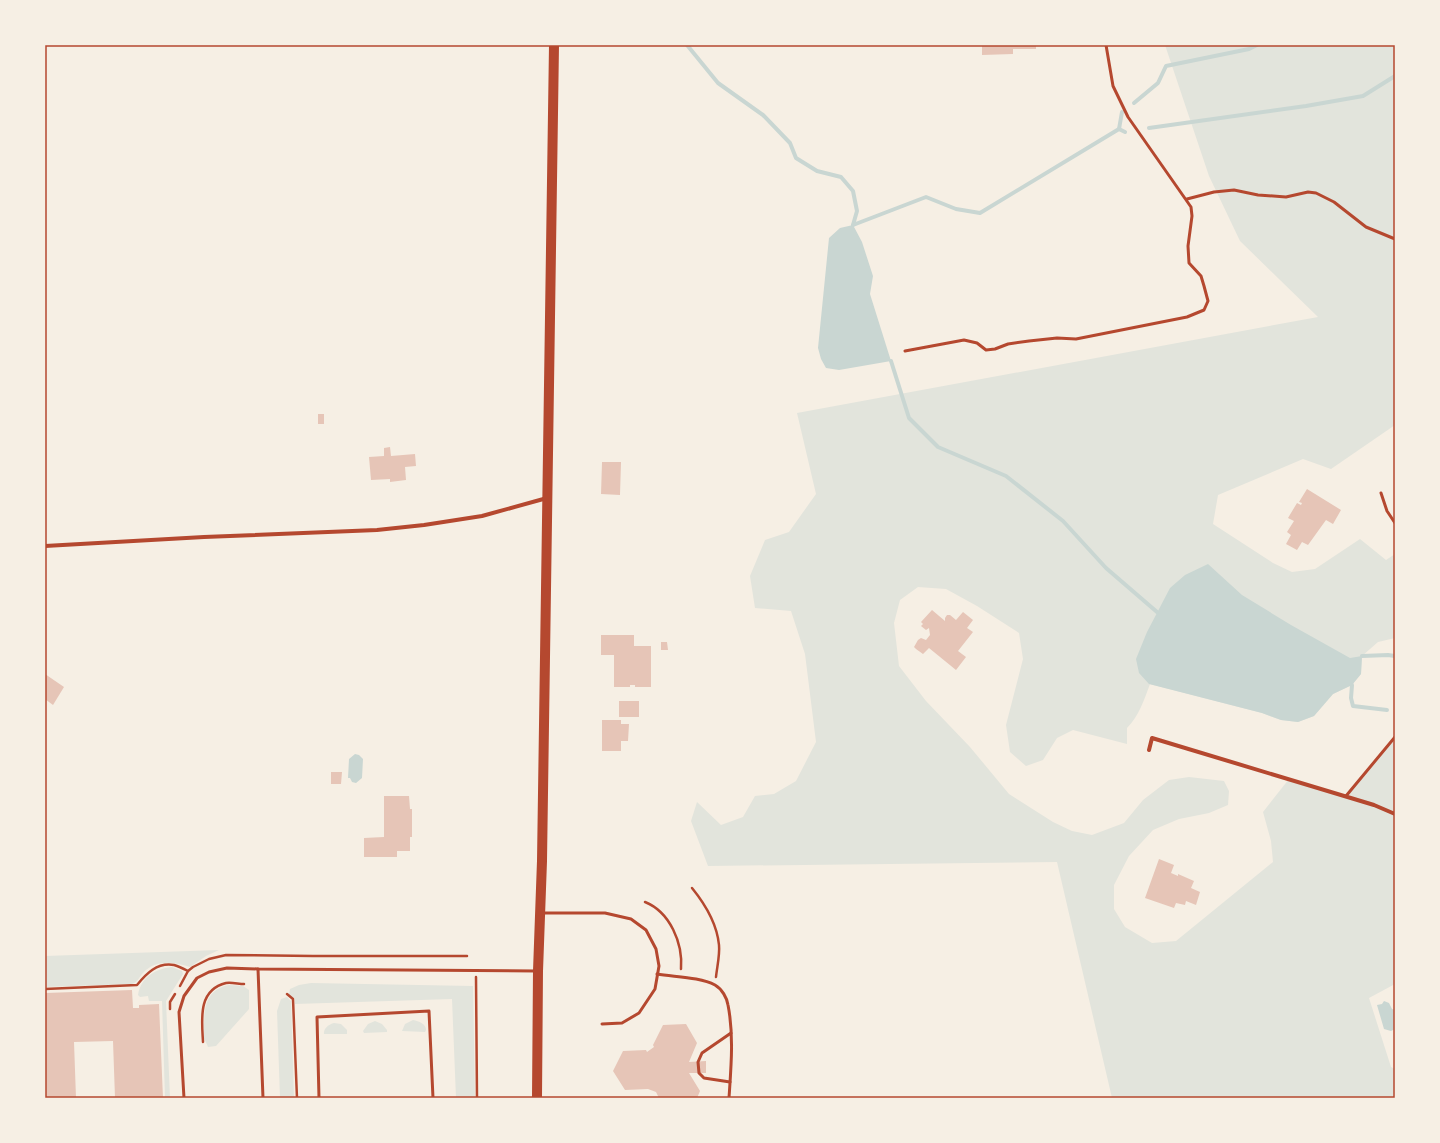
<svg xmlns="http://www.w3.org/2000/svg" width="1440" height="1143" font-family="Lato,sans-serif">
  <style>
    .green { fill: #e2e4dc }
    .water { fill: #c9d6d2 }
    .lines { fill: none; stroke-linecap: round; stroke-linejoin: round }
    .stream { stroke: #c9d6d2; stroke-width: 4 }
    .building { fill: #e6c5b7 }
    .path { stroke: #b5482f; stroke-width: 2.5 }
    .service { stroke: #b5482f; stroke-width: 3 }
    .minor { stroke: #b5482f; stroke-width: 4 }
    .primary { stroke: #b5482f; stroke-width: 10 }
    .neatline { fill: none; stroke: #b5482f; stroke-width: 1.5 }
  </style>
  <rect width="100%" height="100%" fill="#f6efe4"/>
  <g class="green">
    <path d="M 1165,45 L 1395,45 L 1395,425 L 1331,469 L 1303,459 L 1218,495 L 1213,524 L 1273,563 L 1292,572 L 1315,569 L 1360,539 L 1386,560 L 1395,554 L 1395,638 L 1378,642 L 1362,656 L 1361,674 L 1352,685 L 1333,694 L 1314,716 L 1298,722 L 1281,720 L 1262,713 L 1150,684 C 1144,700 1139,716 1127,728 L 1127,744 L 1073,730 L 1057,738 L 1043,760 L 1026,766 L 1010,752 L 1006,725 L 1023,659 L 1019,633 L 977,606 L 946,589 L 918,587 L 900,600 L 894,623 L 899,666 L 926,701 L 970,747 L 1009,794 L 1053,822 L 1072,831 L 1092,835 L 1124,823 L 1143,800 L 1169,780 L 1189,777 L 1224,781 L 1229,791 L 1228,805 L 1209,813 L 1179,819 L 1153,830 L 1129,856 L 1114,885 L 1114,909 L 1125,927 L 1152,943 L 1176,941 L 1273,862 L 1271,841 L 1263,812 L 1289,779 L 1346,796 L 1395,737 L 1395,984 L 1369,998 L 1391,1067 L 1395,1069 L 1395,1098 L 1112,1098 L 1057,862 L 708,866 L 691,821 L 697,802 L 721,825 L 743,817 L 755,796 L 774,794 L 796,781 L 816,742 L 805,654 L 791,611 L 755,608 L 750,576 L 765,540 L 789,532 L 816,494 L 797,413 L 1318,317 L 1240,241 L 1209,176 Z"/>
    <path d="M 219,950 L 206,956 L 190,967 C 173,962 156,959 143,973 C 139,977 138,982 132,984 L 45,987 L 45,956 Z"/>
    <path d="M 172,967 L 182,971 L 183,974 L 166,1001 L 170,1098 L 165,1098 L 162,1001 L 149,1001 L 148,996 L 140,997 L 138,995 C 141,977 155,969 172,967 Z"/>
    <polygon points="311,983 473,986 475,1098 456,1098 452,999 295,1004 295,999 289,994 290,989 299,985"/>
    <path d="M 229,985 L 243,986 L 249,990 L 249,1009 L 216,1046 L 208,1047 C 207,1044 205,1041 204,1038 C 204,1035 204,1030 204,1026 C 204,1006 207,989 229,985 Z"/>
    <polygon points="287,997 291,1001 294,1098 280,1098 277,1011 281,999"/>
    <path d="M 413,1020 C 419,1021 426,1024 426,1030 L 425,1032 L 402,1031 L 405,1024 Z"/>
    <polygon points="375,1021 382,1024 387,1030 387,1032 364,1033 363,1031 368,1024"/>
    <path d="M 334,1023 L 341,1024 L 347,1030 L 347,1034 L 324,1034 C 323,1029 329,1024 334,1023 Z"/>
  </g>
  <g class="water">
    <polygon points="853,225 862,242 873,276 870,294 891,361 839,370 826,368 821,359 818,348 829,238 840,228"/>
    <polygon points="1208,564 1242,595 1291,625 1350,658 1362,656 1361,674 1352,685 1333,694 1314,716 1298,722 1281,720 1262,713 1149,684 1139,673 1136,659 1147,632 1170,588 1185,575"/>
    <polygon points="355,754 359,755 363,759 362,778 356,783 352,782 350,778 348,778 349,759"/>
    <polygon points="1384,1001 1389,1003 1392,1009 1395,1010 1395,1029 1391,1031 1384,1029 1377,1005 1382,1004"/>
  </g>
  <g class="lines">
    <g class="stream">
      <polyline points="687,45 718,83 763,115 790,143 796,158 817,171 841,177 853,191 857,211 853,225"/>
      <polyline points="1134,103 1158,83 1166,66 1249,49 1257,45"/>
      <polyline points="1149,128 1306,106 1363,96 1395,76"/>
      <polyline points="1119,129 1122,112"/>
      <polyline points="853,225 926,197 956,209 980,213 1119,129 1125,132"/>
      <polyline points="891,361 909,418 938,447 1006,476 1063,521 1106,568 1157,612"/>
      <polyline points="1362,656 1388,655 1395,656"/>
      <polyline points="1352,685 1351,698 1353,706 1387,710"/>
    </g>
  </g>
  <g class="building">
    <polygon points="982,45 1036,45 1036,49 1013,49 1013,54 982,55"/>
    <rect x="318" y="414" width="6" height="10"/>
    <polygon points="390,447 391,456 415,454 416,466 405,467 406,480 390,482 390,479 371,480 369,457 384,456 384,448"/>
    <polygon points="602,462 621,462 620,495 601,494"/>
    <polygon points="1307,489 1341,510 1333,524 1326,520 1308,545 1302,542 1297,550 1286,544 1291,535 1287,532 1294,521 1288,518 1297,503 1301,505 1302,503 1299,502"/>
    <polygon points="932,610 945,621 945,618 947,615 950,615 956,620 963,612 973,620 967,628 973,632 958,651 966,657 956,670 929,648 923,654 916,649 914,647 918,640 921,638 926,640 930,635 929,628 926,630 921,626 923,624 921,622"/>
    <polygon points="601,635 634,635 634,646 651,646 651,687 635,687 635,685 630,685 630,687 614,687 614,655 601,655"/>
    <polygon points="661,642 667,642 668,650 661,650"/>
    <polygon points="45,674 64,687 53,705 45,699"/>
    <rect x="619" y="701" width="20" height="16"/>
    <polygon points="602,720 621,720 621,724 629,724 628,741 621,741 621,751 602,751"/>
    <polygon points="331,772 342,772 341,784 331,784"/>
    <polygon points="384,796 409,796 410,809 412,809 412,837 410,837 410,851 397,851 397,857 364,857 364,838 384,837"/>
    <polygon points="1159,859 1174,865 1171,873 1178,876 1178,874 1194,881 1191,888 1200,892 1196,905 1186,901 1185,905 1176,903 1174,908 1145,898"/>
    <polygon points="132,990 133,1008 139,1008 139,1005 159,1004 163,1098 115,1098 113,1041 74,1042 76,1098 45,1098 45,993"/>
    <polygon points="686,1024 697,1043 689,1062 706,1061 706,1073 689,1073 700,1091 697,1098 659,1098 656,1092 648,1089 625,1090 613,1071 623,1051 646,1050 647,1052 654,1047 653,1045 663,1025"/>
  </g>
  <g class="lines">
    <g class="path">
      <path d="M 692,888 C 705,904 717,924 719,945 C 720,955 717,967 716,977"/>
      <path d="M 645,902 C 670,912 683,943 681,969"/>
      <polyline points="188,971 193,967 209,959 226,955 313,956 467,956"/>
      <polyline points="476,977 477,1098"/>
      <path d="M 45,989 L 137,985 C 146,974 157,962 174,965 C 178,966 184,969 188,971 L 180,986"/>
      <polyline points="287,994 293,999 297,1098"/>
      <polyline points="170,1009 170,1002 175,994"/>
      <path d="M 203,1042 C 202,1021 197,990 226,983 C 231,982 239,984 244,984"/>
    </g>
    <g class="service">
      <polyline points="1187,199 1214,192 1234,190 1258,195 1286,197 1308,192 1316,193 1334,202 1366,227 1395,239"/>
      <polyline points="905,351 964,340 977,343 986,350 995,349 1008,344 1029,341 1057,338 1076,339 1187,317 1204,310 1208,301 1204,286 1201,276 1189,263 1188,246 1192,216 1191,207 1128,117 1113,86 1106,45"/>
      <polyline points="1381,493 1387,511 1395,523"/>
      <polyline points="1346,796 1395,737"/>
      <polyline points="543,913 605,913 631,919 646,930 656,949 659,966 655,989 639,1013 622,1023 602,1024"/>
      <polyline points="258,969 263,1098"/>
      <path d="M 657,974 C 674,977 700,977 715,985 C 722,989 727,998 728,1005 C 734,1035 731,1068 729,1098"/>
      <polyline points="730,1082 704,1078 699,1073 698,1062 702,1053 731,1033"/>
      <polyline points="184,1098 179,1012 184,996 197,978 209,972 227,968 258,969 536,971"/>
      <polyline points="319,1098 317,1017 429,1011 433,1098"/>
    </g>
    <g class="minor">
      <polyline points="45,546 204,537 377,530 424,525 482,516 547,498"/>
      <polyline points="1149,750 1152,738 1374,805 1395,814"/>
    </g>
    <polyline class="primary" points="537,1098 538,971 542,861 554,45"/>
  </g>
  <rect width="1440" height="1143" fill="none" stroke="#f6efe4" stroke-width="92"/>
  <rect x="46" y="46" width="1348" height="1051" class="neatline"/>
</svg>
